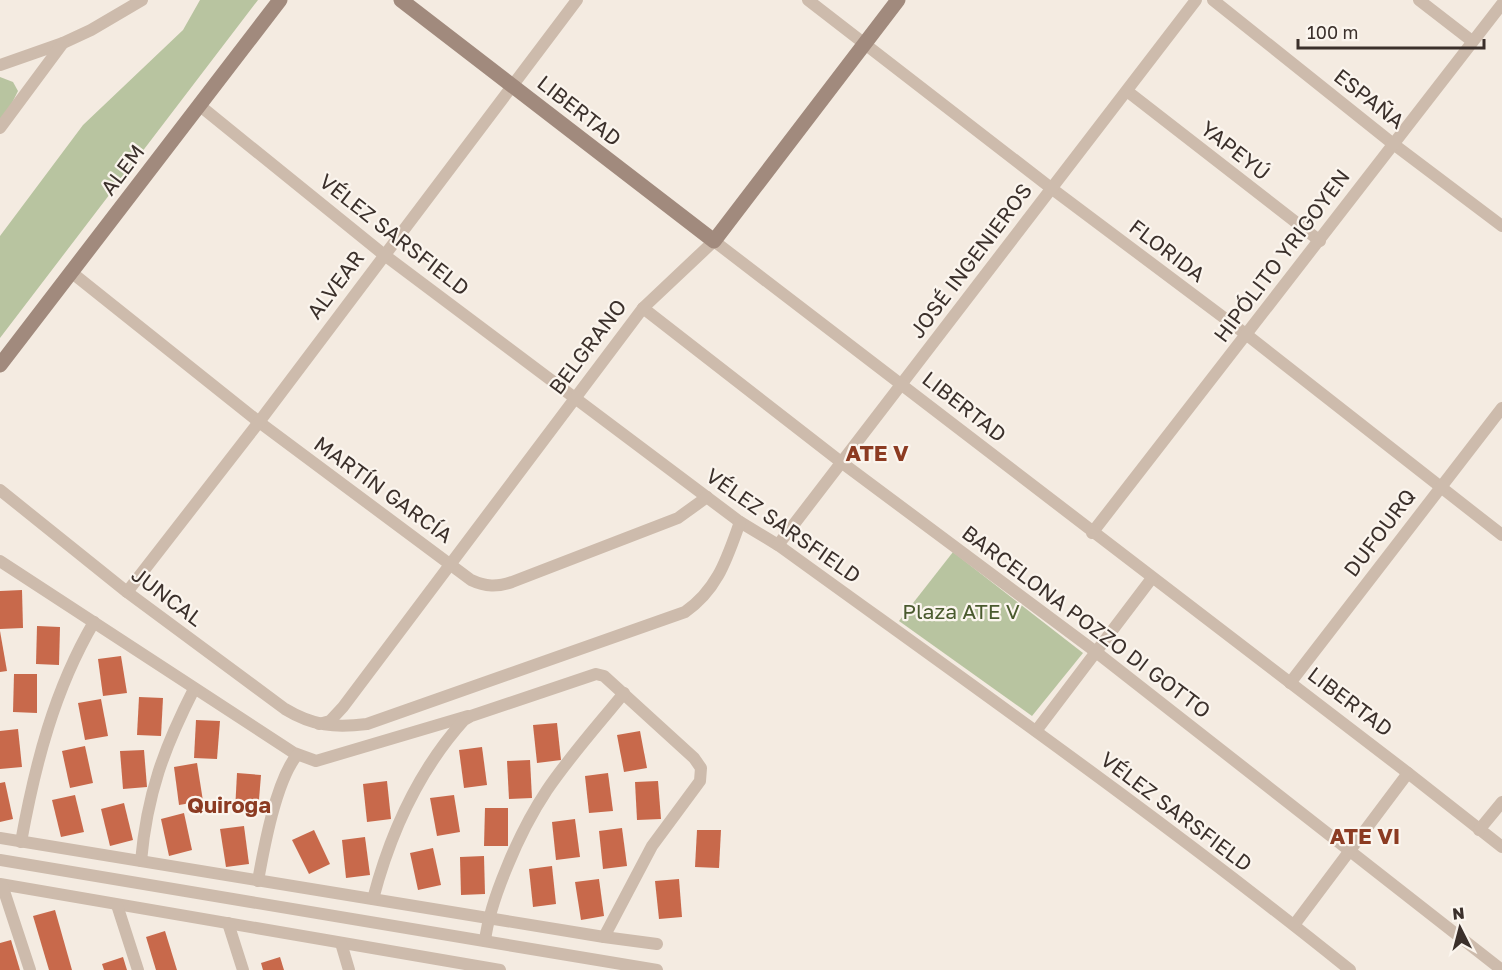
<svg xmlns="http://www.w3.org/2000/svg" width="1502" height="970" font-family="'Golos Text',sans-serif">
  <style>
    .green { fill: #b8c4a0 }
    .building { fill: #c8694b }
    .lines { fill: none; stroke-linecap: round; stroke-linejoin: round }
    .minor { stroke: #cdbbac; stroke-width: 12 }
    .secondary { stroke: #a18a7d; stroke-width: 15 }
    .labels { text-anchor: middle; stroke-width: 4.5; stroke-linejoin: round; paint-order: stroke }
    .street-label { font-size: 21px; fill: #3b302b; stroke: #fbf5ee }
    .park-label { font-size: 21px; fill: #4a5a2e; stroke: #fbf5ee }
    .neighbourhood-label { font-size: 22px; font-weight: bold; fill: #8c3b22; stroke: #fbf5ee }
  </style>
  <rect width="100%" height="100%" fill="#f4ebe1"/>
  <g class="green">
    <polygon points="200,0 258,0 0,338 0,236 83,125 183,30"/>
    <polygon points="0,77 13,82 18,91 6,115 0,123"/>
    <polygon points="953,552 1083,653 1032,716 899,621"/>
  </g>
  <g class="building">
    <polygon points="22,590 23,628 0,629 0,591"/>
    <polygon points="37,626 60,627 59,665 36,664"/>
    <polygon points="0,631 7,671 0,672"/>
    <polygon points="121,656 127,693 103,696 98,659"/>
    <polygon points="14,674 37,674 37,713 13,712"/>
    <polygon points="139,697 163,698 161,736 137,735"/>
    <polygon points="101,699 108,736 85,740 78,703"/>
    <polygon points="196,720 220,721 217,759 194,758"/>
    <polygon points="557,723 561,760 537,763 533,725"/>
    <polygon points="18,729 22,767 0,769 0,731"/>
    <polygon points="640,731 647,768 624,772 617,735"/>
    <polygon points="85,746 93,783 70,788 62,751"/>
    <polygon points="482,747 487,785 464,788 459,750"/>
    <polygon points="144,750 147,787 123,789 120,751"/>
    <polygon points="530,760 532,798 509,799 507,761"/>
    <polygon points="197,763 203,801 179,805 174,767"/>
    <polygon points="237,773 261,775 258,812 235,811"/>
    <polygon points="608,773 613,811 589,813 585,776"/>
    <polygon points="387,781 391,819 367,822 363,784"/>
    <polygon points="658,781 661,819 637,820 635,782"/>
    <polygon points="5,782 13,819 0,822 0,783"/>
    <polygon points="75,795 84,832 61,837 52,800"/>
    <polygon points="454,795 460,832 437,836 430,798"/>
    <polygon points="124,803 133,840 110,846 101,809"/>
    <polygon points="485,808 508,808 508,846 484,846"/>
    <polygon points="184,813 192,850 169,856 161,819"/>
    <polygon points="575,819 580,857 556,860 552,822"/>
    <polygon points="244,826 249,864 226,867 220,829"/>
    <polygon points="622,828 627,866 603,869 599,831"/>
    <polygon points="314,830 330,864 309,874 292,840"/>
    <polygon points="697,830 721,830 719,868 695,867"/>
    <polygon points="365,837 370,875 346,878 342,840"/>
    <polygon points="433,848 441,885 418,890 410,853"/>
    <polygon points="484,856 485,894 461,895 460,857"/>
    <polygon points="552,866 556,904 533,907 529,869"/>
    <polygon points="599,879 604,916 581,920 575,882"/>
    <polygon points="679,879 682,917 659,919 655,881"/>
    <polygon points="55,910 72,970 49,970 33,916"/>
    <polygon points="165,931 177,970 156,970 146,937"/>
    <polygon points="11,940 20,970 0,970 0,943"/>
    <polygon points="123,957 127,970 104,970 102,964"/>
    <polygon points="280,957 284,970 263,970 261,963"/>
  </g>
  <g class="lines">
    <g class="minor">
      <polyline points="808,0 1051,188 1247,335 1502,535"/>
      <polyline points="1213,0 1392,143 1502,226"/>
      <polyline points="1419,0 1472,41"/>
      <polyline points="0,65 63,43 91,30 142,0"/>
      <polyline points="1127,91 1320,241"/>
      <path d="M 199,105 L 383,254 L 740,522 L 778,545 C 970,684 1165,821 1350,970"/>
      <polyline points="0,128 63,43"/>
      <path d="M 71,272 L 259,422 L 471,580 C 486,587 497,587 512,582 L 678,518 L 707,497"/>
      <polyline points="643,308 841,462 1096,652 1502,970"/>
      <path d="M 0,490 L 127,592 L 285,709 C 313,726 335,728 367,724 L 685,612 C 718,589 727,558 740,522"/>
      <polyline points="1092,533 1502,4"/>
      <polyline points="778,545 1196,0"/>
      <polyline points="0,561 294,753 316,761 468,716"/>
      <polyline points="127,592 259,422 577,0"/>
      <polyline points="1290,683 1502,408"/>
      <polyline points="319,724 330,721 343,707 643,308 714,241 1408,773 1502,847"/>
      <polyline points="1036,731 1152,578"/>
      <polyline points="1479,830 1502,802"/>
      <polyline points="0,838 604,937 657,944"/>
      <path d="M 21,842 C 35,765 54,690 94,622"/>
      <polyline points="0,860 657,970"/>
      <path d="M 141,861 C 147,794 164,748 194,689"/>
      <path d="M 258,881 C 264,847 276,781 297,755"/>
      <polyline points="0,884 500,970"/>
      <polyline points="2,885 30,970"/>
      <path d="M 373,899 C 390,834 419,770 464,720 L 471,716 L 587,677 L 596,674 L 604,676 L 694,758 L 701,768 L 700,781 L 652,846 L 604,937"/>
      <polyline points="117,905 138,970"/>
      <polyline points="228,923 243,970"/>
      <polyline points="1294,925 1408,773"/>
      <path d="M 485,941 C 488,915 497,891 507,867 C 518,840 531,814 547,790 C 570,756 598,725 624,693"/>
      <polyline points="341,943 349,970"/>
    </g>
    <g class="secondary">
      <polyline points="401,0 714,241 898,0"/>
      <polyline points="0,365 280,0"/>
    </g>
  </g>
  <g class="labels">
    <g class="street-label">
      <text transform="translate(1369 99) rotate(38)" y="7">ESPAÑA</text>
      <text transform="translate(579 111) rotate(38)" y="7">LIBERTAD</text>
      <text transform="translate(1235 151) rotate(38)" y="7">YAPEYÚ</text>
      <text transform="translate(123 170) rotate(-53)" y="7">ALEM</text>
      <text transform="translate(394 235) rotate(38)" y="7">VÉLEZ SARSFIELD</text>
      <text transform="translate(1167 251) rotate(37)" y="7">FLORIDA</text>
      <text transform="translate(1282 256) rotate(-53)" y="7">HIPÓLITO YRIGOYEN</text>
      <text transform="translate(971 261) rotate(-53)" y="7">JOSÉ INGENIEROS</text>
      <text transform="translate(336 285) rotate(-53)" y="7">ALVEAR</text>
      <text transform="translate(588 347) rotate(-53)" y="7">BELGRANO</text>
      <text transform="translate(964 407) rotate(38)" y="7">LIBERTAD</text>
      <text transform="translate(383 490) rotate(36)" y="7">MARTÍN GARCÍA</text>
      <text transform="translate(783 526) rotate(35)" y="7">VÉLEZ SARSFIELD</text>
      <text transform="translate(1380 533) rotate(-53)" y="7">DUFOURQ</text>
      <text transform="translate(167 597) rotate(37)" y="7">JUNCAL</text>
      <text transform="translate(1086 622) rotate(37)" y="7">BARCELONA POZZO DI GOTTO</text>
      <text transform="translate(1350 702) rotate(37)" y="7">LIBERTAD</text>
      <text transform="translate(1176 812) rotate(37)" y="7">VÉLEZ SARSFIELD</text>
    </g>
    <g class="park-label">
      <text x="961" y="619">Plaza ATE V</text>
    </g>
    <g class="neighbourhood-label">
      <text x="877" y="461">ATE V</text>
      <text x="229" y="813">Quiroga</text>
      <text x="1365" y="844">ATE VI</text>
    </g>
  </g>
  <g transform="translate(1460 928) rotate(354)" stroke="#fbf5ee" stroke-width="4.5" paint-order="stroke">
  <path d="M0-4.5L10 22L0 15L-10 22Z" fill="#3b302b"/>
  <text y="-9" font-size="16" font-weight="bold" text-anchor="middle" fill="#3b302b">N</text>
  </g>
  <path d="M1298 39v9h186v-9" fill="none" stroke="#3b302b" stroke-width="3"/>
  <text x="1307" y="39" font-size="18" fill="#3b302b" stroke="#fbf5ee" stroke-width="4.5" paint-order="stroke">100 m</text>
</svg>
